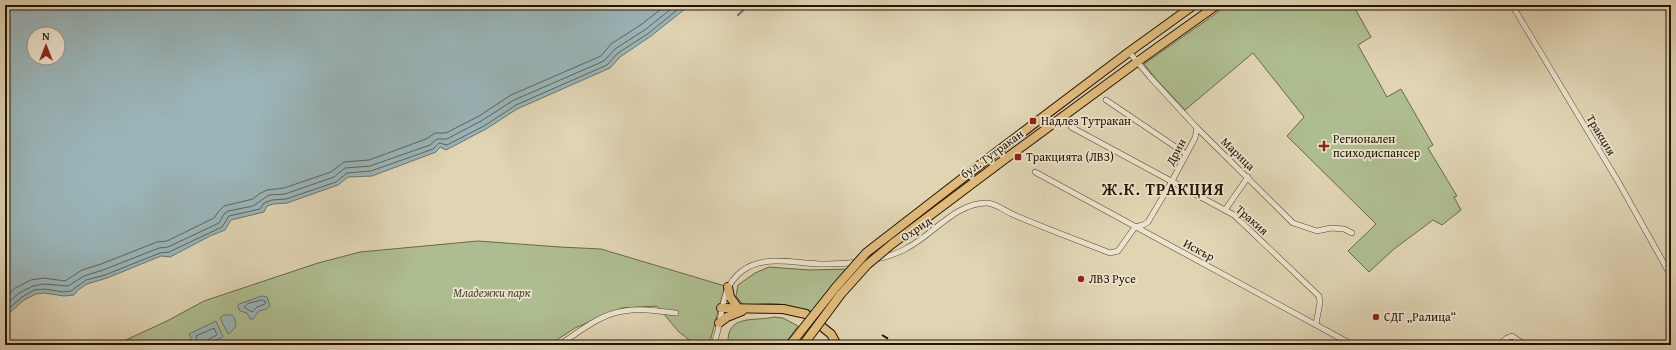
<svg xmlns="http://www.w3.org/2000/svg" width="1676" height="350" font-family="'Gentium Book Plus',serif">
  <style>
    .green { fill: #aebd8f; stroke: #686848 }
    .water { fill: #9ab5b9; stroke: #6a756f; fill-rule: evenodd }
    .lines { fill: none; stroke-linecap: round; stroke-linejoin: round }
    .shore { stroke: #5e645d; stroke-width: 1 }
    .stream { stroke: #6a756f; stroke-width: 2 }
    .minor-casing { stroke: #52442e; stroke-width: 6 }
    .primary-casing { stroke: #221401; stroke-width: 10 }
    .minor { stroke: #ebe3ce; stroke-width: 5 }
    .primary { stroke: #e0ba7a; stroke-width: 8 }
    .rail { stroke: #221401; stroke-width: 2; stroke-dasharray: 7 7; stroke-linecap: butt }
    .primary-bridge-casing { stroke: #221401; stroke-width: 10; stroke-linecap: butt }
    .primary-bridge { stroke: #e0ba7a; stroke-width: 8 }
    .poi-dot { fill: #8f2418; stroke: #ebe3ce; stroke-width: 1.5 }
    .labels { text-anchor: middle; stroke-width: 3.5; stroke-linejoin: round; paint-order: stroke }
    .poi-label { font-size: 12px; fill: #221401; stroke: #ebe3ce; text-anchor: start }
    .street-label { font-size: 12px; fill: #221401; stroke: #ebe3ce }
    .park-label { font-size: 12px; font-style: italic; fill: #4c472c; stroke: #ebe3ce }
    .district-label { font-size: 16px; font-weight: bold; letter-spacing: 1px; fill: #221401; stroke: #ebe3ce }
  </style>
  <rect width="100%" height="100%" fill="#e0d4b3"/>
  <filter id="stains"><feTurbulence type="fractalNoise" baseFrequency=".005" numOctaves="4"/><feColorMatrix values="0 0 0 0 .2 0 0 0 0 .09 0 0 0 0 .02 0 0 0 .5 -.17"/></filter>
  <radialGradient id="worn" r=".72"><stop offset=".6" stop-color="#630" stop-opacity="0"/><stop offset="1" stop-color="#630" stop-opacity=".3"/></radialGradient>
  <g class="green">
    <polygon points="1228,5 1353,5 1371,37 1358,45 1387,97 1401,89 1433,145 1428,148 1457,196 1454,197 1461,210 1442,225 1433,220 1394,249 1369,272 1348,251 1376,224 1287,136 1304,117 1253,53 1185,110 1156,79 1144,64"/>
    <polygon points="478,241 560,247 601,249 725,286 709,345 696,345 679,332 657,306 622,308 575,328 549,345 115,345 167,321 204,301 318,263 360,252"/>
    <path d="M 769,267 L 809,270 L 850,269 L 811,314 C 788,302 769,302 744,306 L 736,296 L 738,285 L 755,273 Z"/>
    <path d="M 774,317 L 783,318 L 798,326 L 784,345 L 728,345 C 726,313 754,322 774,317 Z"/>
  </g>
  <g class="water">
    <path d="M 5,5 L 690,5 L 651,36 L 620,57 L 610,68 L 517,109 L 486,129 L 446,150 L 440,147 L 436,152 L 372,176 L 348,177 L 338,185 L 287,203 L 273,204 L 267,206 L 264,212 L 231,220 L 225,230 L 210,236 L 170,257 L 161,256 L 107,278 L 87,284 L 78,290 L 74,295 L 64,296 L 44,293 L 36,294 L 24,300 L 5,317 ZM 34,34 L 58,34 L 58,58 L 34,58 Z"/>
    <polygon points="262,296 267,297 270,306 266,309 259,311 253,319 250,319 247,313 240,311 238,307 239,304"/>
    <path d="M 224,315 L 232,315 C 239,323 236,329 228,334 L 220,318 Z"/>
    <polygon points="216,321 223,337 206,345 194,345 189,334"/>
  </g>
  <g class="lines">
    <g class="shore">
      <polyline points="5,298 15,288 31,280 44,278 65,281 82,270 101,264 157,242 167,241 214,218 219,211 224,206 253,199 259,194 267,190 284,188 331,172 344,162 369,160 426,139 435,133 446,133 479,116 511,95 601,56 611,44 642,24 666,5"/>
      <polygon points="262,300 265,301 265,304 257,307 252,312 244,307 247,304"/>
      <polyline points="5,306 19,293 33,286 44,284 68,286 84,276 103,270 159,248 168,247 219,223 224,214 228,211 253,206 269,195 285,194 334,177 345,168 370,166 430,145 437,139 447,139 481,121 514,100 604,61 615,49 646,29 676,5"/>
      <polyline points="5,312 22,297 34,290 45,289 64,292 71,291 86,280 105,275 160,253 169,252 222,227 229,216 260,209 264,203 272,200 286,199 336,182 347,173 371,171 433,149 439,143 447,145 484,126 516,105 607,65 618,53 649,33 683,5"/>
      <polyline points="198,345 196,336 214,328 217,335 207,340 206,345"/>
    </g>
    <g class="stream">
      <polyline points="731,8 735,5"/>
      <polyline points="738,15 749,5"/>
    </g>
    <defs>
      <g id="minor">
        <polyline points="1512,5 1619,183 1671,276"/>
        <polyline points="1129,52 1150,77 1197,128 1293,223 1317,231 1331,228 1344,229 1352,233"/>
        <polyline points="1106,100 1186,154"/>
        <polyline points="1071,127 1234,215 1319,296 1320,302 1316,324"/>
        <polyline points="1035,172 1353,345"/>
        <polyline points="1225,210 1248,177"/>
        <path d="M 559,345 C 579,332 600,314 624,311 C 641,308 659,311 676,313"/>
        <path d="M 713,345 C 725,320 717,290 742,271 C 766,253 799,265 827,264 C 845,264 864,262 881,258 C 890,256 900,252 907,248 C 934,234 955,203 987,203 C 995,203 1005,211 1012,214 C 1044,228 1077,240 1110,253 L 1118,251 L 1135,227 L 1143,225 L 1148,222 L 1172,181 L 1195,138 L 1197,128"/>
        <polyline points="1498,345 1507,338 1512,336 1525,345"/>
      </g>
      <g id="primary">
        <polyline points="990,157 1129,52 1194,5"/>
        <polyline points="997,165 1137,62 1217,5"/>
        <polyline points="728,287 730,297 738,308"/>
        <polyline points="721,308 783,309 806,314 831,334 837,345"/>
        <polyline points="719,323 727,317 742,311"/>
      </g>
    </defs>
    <use href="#minor" class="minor-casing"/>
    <use href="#primary" class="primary-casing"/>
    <use href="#minor" class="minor"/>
    <use href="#primary" class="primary"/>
    <polyline class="rail" points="882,335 899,345"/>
    <defs>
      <g id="primary-bridge">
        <polyline points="790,345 836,287 866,253 990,157"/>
        <polyline points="803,345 841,294 867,265 892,244 997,165"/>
      </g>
    </defs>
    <use href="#primary-bridge" class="primary-bridge-casing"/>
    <use href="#primary-bridge" class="primary-bridge"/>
  </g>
  <g class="poi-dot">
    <rect x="1029" y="117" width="8" height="8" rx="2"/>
    <path d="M1322 140h4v4h4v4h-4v4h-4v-4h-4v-4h4z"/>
    <rect x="1014" y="153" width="8" height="8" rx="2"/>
    <circle cx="1081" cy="279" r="4"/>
    <circle cx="1376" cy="317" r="4"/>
  </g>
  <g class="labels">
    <g class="poi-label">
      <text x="1041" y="125">Надлез Тутракан</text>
      <text x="1333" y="143">Регионален<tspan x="1333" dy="14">психодиспансер</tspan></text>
      <text x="1026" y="161">Тракцията (ЛВЗ)</text>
      <text x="1089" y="283">ЛВЗ Русе</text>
      <text x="1384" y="321">СДГ „Ралица“</text>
    </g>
    <g class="street-label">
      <text transform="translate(1601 135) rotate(59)" y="4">Тракция</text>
      <text transform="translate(1176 152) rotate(-62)" y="4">Дрин</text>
      <text transform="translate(992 154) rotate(-36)" y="4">бул. Тутракан</text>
      <text transform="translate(1238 154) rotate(44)" y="4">Марица</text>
      <text transform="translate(1252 220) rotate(41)" y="4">Тракия</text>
      <text transform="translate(916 229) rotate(-34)" y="4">Охрид</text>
      <text transform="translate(1199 250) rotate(28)" y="4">Искър</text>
    </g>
    <g class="park-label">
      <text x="492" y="297">Младежки парк</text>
    </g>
    <g class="district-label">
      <text x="1163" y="195">Ж.К. ТРАКЦИЯ</text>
    </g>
  </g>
  <rect width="1676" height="350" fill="none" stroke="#e0d4b3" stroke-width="20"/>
  <rect x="6" y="6" width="1664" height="338" fill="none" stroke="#221401" stroke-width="2"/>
  <rect x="10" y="10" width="1656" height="330" fill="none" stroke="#221401"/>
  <g transform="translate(46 46)"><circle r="19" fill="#ebe3ce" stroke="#9b907c"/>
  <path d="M0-3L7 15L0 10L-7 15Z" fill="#8f2418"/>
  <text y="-6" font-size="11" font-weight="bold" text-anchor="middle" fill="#221401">N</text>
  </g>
  <rect width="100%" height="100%" filter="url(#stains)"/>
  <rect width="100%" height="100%" fill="url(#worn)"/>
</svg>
